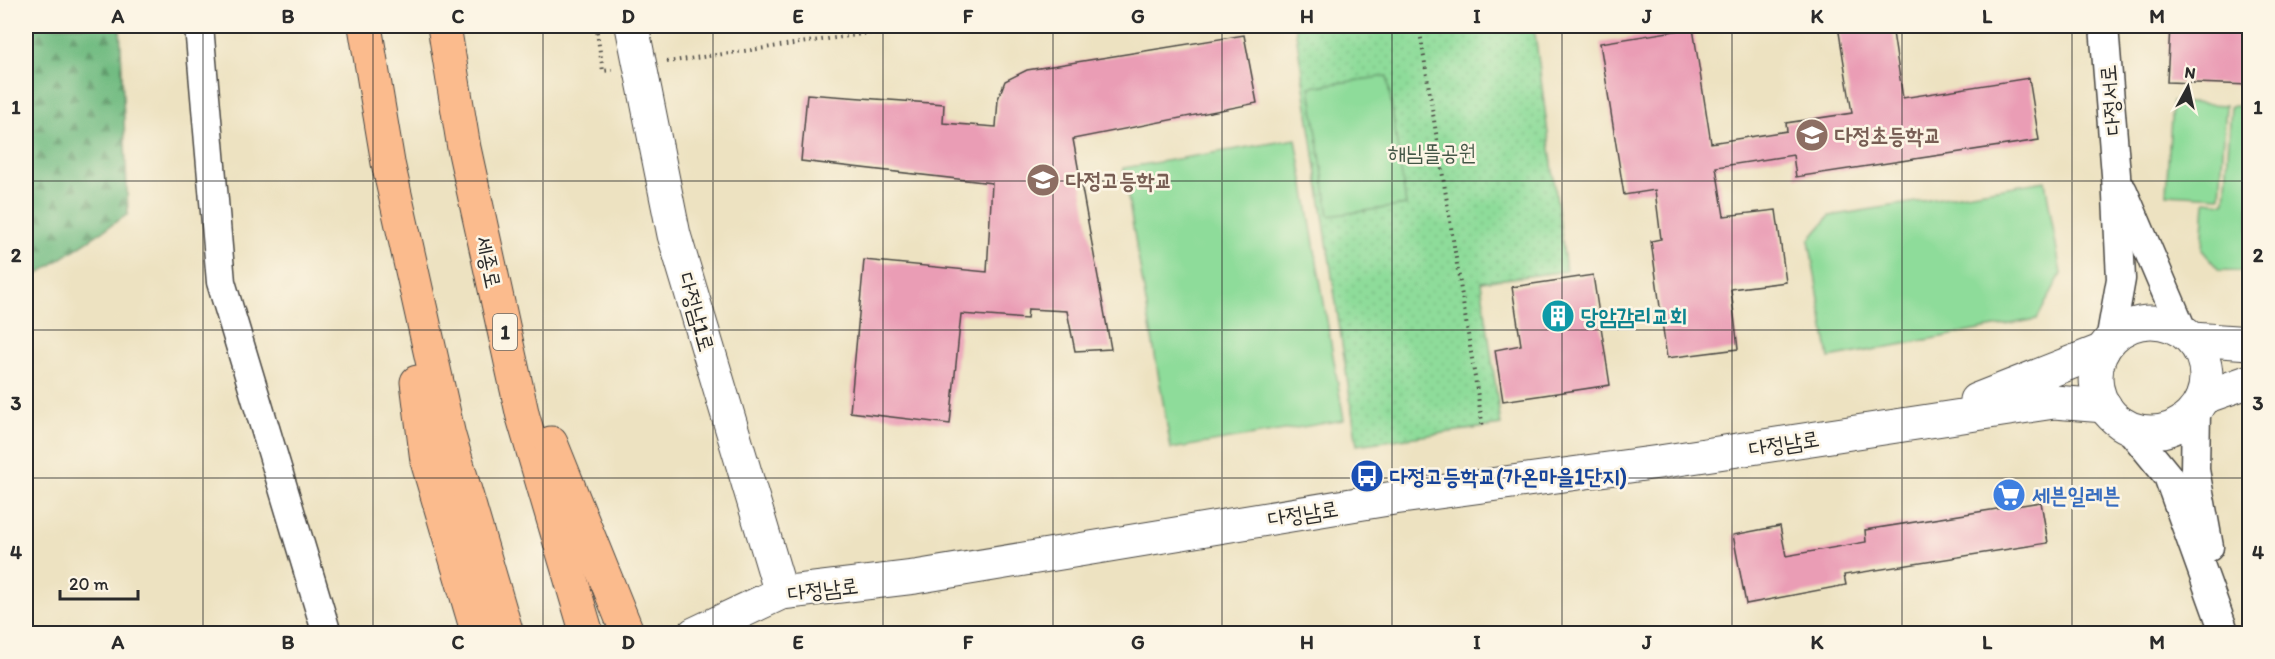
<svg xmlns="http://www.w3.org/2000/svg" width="2275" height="659" font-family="Itim,'Poor Story',sans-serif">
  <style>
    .green { fill: url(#green-dots); stroke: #5c8462; stroke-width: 1.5 }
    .forest { fill: url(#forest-firs); stroke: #4e7456; stroke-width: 1.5 }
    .pitch { fill: #8edc9a; stroke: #5c8462; stroke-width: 1.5 }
    .building { fill: #ea9db5 }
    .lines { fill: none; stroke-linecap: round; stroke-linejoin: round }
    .minor-casing { stroke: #484642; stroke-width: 31 }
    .tertiary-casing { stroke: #484642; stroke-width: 35 }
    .trunk-casing { stroke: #484642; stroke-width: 35 }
    .path { stroke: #484642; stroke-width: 4; stroke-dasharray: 1.5 4.5; stroke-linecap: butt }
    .minor { stroke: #fff; stroke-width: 28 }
    .tertiary { stroke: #fff; stroke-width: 33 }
    .trunk { stroke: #fbbb8d; stroke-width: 33 }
    .grid { fill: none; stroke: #2b2b2b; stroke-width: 1.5; stroke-opacity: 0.55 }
    .labels { text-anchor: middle; stroke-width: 5; stroke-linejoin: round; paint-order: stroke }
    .shield { fill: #fcf5e5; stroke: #6a6863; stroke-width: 1.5 }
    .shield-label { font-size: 21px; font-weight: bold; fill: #2b2b2b }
    .street-label { font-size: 22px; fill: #2b2b2b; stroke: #fcf5e5 }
    .education-label { font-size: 22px; font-weight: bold; fill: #785e54; stroke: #fcf5e5; text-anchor: start }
    .park-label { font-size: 22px; fill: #445747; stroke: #fcf5e5 }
    .culture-label { font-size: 22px; font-weight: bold; fill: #0d838f; stroke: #fcf5e5; text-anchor: start }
    .transit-label { font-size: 22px; font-weight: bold; fill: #164399; stroke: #fcf5e5; text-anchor: start }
    .shop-label { font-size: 22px; font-weight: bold; fill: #366cbe; stroke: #fcf5e5; text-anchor: start }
    .neatline { fill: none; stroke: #2b2b2b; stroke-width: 2 }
    .grid-label { font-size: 20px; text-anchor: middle; font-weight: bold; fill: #2b2b2b }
  </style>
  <defs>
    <pattern id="green-dots" width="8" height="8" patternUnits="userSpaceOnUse" patternTransform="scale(1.5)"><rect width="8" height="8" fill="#8edc9a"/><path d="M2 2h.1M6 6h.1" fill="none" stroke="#7bbd85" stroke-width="1.8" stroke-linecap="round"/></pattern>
    <pattern id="forest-firs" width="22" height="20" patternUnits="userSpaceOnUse" patternTransform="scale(1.5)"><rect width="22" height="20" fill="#72bc82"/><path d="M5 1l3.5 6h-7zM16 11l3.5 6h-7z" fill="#5e996b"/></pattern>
  </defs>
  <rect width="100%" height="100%" fill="#fcf5e5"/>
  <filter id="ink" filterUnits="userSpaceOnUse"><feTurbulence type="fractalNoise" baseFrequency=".0167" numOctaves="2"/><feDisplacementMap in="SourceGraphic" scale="12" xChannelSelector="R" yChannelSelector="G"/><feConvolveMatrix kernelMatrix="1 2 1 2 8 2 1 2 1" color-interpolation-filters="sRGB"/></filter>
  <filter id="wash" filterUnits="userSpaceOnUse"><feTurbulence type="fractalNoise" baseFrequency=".008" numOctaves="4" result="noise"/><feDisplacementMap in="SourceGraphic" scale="24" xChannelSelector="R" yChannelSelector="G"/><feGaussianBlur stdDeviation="1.35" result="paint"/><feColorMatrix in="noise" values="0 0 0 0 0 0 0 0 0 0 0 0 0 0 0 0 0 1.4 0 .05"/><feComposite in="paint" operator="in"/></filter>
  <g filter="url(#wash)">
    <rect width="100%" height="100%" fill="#ede2c1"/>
    <polygon class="green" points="1295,26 1534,26 1566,271 1481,282 1501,425 1357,445"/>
    <polygon class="forest" points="26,26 120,26 128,214 26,282"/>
    <g class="pitch">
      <polygon points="1387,76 1406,205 1329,216 1310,87"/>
      <polygon points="2172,102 2226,105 2220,197 2166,194"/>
      <polygon points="2231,106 2249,107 2249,271 2219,270 2202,250 2205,201 2225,203"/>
      <polygon points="1296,139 1344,420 1171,449 1123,168"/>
      <polygon points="2045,181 2061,274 2037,319 1829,358 1809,240 1830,216"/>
    </g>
    <g id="blocks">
      <g class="building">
        <polygon points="1838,26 1892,26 1903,98 2029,78 2039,140 1796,177 1793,155 1716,167 1724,216 1776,210 1786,282 1731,289 1738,349 1667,358 1651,241 1661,239 1655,190 1624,195 1600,43 1693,28 1711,143 1787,131 1786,123 1852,113"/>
        <polygon points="2170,26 2250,26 2250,85 2167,82"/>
        <polygon points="1244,35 1257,103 1073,139 1111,349 1075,351 1067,311 1028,309 1027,319 961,314 950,424 850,412 864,260 987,272 992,183 801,161 807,94 944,104 943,123 996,127 998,99 1005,81 1027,70"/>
        <polygon points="1593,275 1610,385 1503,401 1495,350 1521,345 1512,287"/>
        <polygon points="2041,502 2048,543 1844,575 1846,585 1746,604 1733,535 1780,526 1786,556 1866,542 1865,530"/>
      </g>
    </g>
  </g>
  <g filter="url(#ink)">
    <use href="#blocks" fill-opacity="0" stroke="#484642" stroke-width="1.5"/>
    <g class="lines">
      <defs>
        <g id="minor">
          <polyline points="199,26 221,282 327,634"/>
          <polyline points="2104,26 2116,175 2121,279 2110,341"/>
          <polyline points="2123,191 2183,332"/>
          <polyline points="2196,410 2195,470 2209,547"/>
          <polyline points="2128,427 2168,476 2225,634"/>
        </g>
        <g id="tertiary">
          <polyline points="632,26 674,235 781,593"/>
          <circle cx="2151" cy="377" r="55"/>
          <polyline points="2192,339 2250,343"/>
          <polyline points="2202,398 2250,381"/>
          <polyline points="1976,400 2103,350"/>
          <polyline points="694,634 781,593 915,577 1394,498 1659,462 2054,402 2105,406"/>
        </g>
        <g id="trunk">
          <polyline points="365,26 388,163 449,436 507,634"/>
          <polyline points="444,26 464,148 523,417 587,634"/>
          <polyline points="417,382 427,461 478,634"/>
          <polyline points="551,443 628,634"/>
        </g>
      </defs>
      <use href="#minor" class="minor-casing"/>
      <use href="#tertiary" class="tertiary-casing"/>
      <use href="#trunk" class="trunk-casing"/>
      <g class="path">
        <polyline points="596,26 603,71 612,70"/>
        <polyline points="1419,26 1483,428"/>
        <polyline points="667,62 919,26"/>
      </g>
      <use href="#minor" class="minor"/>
      <use href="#tertiary" class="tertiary"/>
      <use href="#trunk" class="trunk"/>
    </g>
  </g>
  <path class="grid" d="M 203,26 L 203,634M 373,26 L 373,634M 543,26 L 543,634M 713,26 L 713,634M 883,26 L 883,634M 1053,26 L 1053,634M 1222,26 L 1222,634M 1392,26 L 1392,634M 1562,26 L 1562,634M 1732,26 L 1732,634M 1902,26 L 1902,634M 2072,26 L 2072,634M 26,181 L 2250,181M 26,330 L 2250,330M 26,478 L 2250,478"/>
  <defs>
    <symbol id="school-disc" viewBox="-11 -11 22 22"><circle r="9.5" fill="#8d6e63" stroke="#fcf5e5"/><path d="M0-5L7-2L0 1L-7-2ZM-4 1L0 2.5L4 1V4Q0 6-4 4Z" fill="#fff"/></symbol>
    <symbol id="building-disc" viewBox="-11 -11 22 22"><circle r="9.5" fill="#0f9aa8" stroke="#fcf5e5"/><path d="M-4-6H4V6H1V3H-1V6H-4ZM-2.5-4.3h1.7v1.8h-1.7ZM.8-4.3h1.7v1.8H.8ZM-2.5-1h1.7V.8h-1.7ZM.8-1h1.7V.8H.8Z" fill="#fff"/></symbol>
    <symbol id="bus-disc" viewBox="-11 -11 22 22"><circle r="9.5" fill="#1a4fb4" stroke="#fcf5e5"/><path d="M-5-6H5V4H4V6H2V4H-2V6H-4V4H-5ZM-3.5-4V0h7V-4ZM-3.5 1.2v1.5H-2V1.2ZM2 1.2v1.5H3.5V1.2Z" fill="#fff"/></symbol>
    <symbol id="supermarket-disc" viewBox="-11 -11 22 22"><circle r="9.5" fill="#3f7fe0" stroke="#fcf5e5"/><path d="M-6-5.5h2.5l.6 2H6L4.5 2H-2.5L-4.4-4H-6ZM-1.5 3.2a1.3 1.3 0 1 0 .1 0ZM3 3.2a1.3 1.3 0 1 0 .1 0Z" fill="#fff"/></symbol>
  </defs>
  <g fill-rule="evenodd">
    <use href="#school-disc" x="1793" y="116" width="38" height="38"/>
    <use href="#school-disc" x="1024" y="161" width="38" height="38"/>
    <use href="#building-disc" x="1539" y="297" width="38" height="38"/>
    <use href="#bus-disc" x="1348" y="457" width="38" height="38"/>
    <use href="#supermarket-disc" x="1990" y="476" width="38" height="38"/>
  </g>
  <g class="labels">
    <rect class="shield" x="493" y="314" width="24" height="36" rx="4.5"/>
    <g class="shield-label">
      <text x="505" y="339">1</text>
    </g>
    <g class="street-label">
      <text transform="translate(2110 100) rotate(-95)" y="8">다정서로</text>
      <text transform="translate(489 262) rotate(78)" y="8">세종로</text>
      <text transform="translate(697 312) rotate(74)" y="8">다정남1로</text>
      <text transform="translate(1784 443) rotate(-9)" y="8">다정남로</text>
      <text transform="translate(1303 513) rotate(-9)" y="8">다정남로</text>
      <text transform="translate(823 589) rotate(-7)" y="8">다정남로</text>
    </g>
    <g class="education-label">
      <text x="1835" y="143">다정초등학교</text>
      <text x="1066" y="188">다정고등학교</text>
    </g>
    <g class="park-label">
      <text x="1432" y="160">해님뜰공원</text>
    </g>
    <g class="culture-label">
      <text x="1581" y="324">당암감리교회</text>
    </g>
    <g class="transit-label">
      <text x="1390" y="484">다정고등학교(가온마을1단지)</text>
    </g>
    <g class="shop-label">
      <text x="2032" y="503">세븐일레븐</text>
    </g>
  </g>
  <rect width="2275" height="659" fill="none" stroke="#fcf5e5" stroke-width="66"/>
  <g transform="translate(2188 87) rotate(8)" stroke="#fcf5e5" stroke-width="4.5" paint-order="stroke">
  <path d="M0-4.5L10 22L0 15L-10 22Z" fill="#2b2b2b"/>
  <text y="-9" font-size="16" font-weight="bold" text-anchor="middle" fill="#2b2b2b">N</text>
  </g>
  <path d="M60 590v9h78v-9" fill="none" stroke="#2b2b2b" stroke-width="3"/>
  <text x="69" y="590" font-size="18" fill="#2b2b2b" stroke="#fcf5e5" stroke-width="4.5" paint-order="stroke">20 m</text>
  <rect x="33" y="33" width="2209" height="593" class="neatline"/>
  <g class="grid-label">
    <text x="118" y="23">A</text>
    <text x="288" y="23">B</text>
    <text x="458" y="23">C</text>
    <text x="628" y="23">D</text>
    <text x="798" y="23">E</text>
    <text x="968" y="23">F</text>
    <text x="1138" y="23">G</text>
    <text x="1307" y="23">H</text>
    <text x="1477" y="23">I</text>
    <text x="1647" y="23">J</text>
    <text x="1817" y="23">K</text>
    <text x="1987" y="23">L</text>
    <text x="2157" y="23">M</text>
    <text x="16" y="114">1</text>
    <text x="2258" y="114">1</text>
    <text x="16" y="262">2</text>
    <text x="2258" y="262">2</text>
    <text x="16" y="410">3</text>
    <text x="2258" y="410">3</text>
    <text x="16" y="559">4</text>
    <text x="2258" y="559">4</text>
    <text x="118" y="649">A</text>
    <text x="288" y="649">B</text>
    <text x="458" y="649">C</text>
    <text x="628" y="649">D</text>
    <text x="798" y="649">E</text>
    <text x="968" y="649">F</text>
    <text x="1138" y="649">G</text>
    <text x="1307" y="649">H</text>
    <text x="1477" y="649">I</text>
    <text x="1647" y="649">J</text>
    <text x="1817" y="649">K</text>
    <text x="1987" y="649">L</text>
    <text x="2157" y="649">M</text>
  </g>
</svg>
